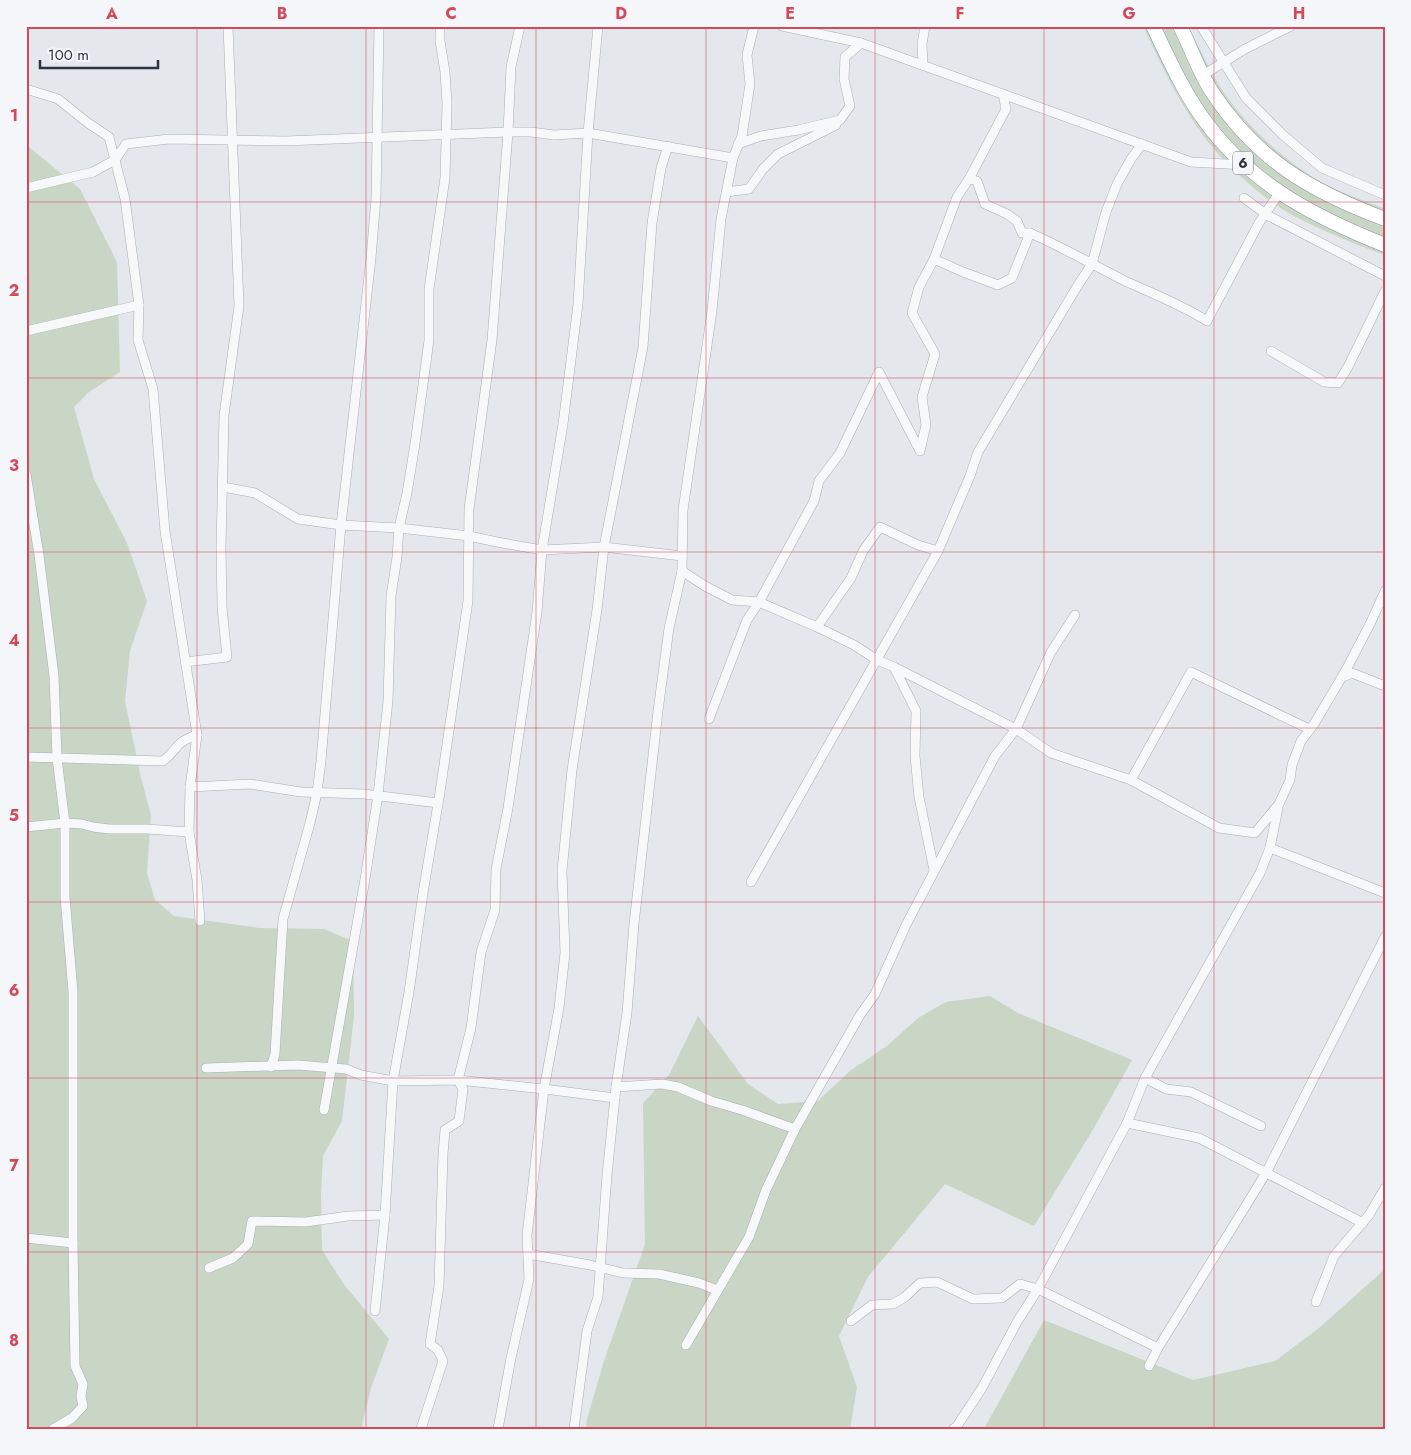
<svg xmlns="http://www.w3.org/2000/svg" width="1411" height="1455" font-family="Jost,sans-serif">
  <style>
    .green { fill: #c9d6c5 }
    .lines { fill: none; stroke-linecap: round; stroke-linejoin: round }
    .minor-casing { stroke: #a9aeb7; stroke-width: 10 }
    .highway-casing { stroke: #8b94a3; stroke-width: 15 }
    .minor { stroke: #f7f8fa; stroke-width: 9 }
    .highway { stroke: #fff; stroke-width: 14 }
    .grid { fill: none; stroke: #d1495b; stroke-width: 1; stroke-opacity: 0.55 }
    .labels { text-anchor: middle; stroke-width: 4.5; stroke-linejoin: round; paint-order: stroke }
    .shield { fill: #f4f6f9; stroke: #676e7b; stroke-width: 1 }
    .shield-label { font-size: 14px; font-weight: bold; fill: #2b3445 }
    .neatline { fill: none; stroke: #d1495b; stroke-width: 2 }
    .grid-label { font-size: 16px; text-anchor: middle; font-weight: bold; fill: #d1495b }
  </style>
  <rect width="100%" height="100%" fill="#e4e7ec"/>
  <g class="green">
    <path d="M 1143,26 L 1188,26 C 1199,46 1208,68 1221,88 C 1243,122 1276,153 1311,176 C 1333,190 1360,199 1385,209 L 1385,255 C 1354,244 1323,231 1294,216 C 1259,197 1219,159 1197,127 C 1175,95 1159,60 1143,26 Z"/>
    <polygon points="26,143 29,147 80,189 117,262 120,372 89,392 74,407 94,479 127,543 147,601 130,651 125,701 141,778 151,815 147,873 155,900 174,916 259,928 324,929 353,941 354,1016 342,1121 323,1156 321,1195 322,1250 343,1283 389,1339 371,1388 362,1425 363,1429 26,1429"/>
    <polygon points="990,996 1018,1013 1132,1060 1094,1128 1034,1226 945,1184 868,1277 839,1336 857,1387 850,1429 586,1429 587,1419 604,1361 645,1244 643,1103 669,1075 698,1016 748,1084 778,1104 818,1101 851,1070 887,1046 918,1018 946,1002"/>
    <polygon points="1385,1269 1385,1429 984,1429 1044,1320 1193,1380 1275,1361 1319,1328"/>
  </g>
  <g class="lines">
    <defs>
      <g id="minor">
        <polyline points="782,26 861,43 1191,162 1244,165"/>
        <polyline points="1201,26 1246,98 1283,135 1322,168 1385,195"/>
        <polyline points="923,65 922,44 925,26"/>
        <polyline points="1203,75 1245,49 1291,26"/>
        <polyline points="26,89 58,99 88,123 109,137 125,199 139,305 138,340 153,389 165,531 197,735 190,787 189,832 197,880 200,921"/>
        <polyline points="738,144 761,136 798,130 840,120 850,106 844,79 845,57 861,43"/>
        <polyline points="26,188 93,172 115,160 126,144 169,139 286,141 508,132 531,132 554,135 588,133 733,158 742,136 750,84 747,55 754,26"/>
        <polyline points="726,192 749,189 763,169 778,154 836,125"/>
        <polyline points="1244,198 1267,215 1385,276"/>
        <path d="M 1030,233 C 1062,247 1092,264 1123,280 C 1151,293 1180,304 1207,321 L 1259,223 L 1279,193"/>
        <polyline points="934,259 957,197 969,179"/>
        <polyline points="26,331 139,305"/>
        <polyline points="1271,351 1324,382 1338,383 1348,367 1385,291"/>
        <polyline points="26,474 39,555 54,676 57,758 65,823 65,897 73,992 73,1243 75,1366 83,1384 81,1396 83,1406 72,1418 53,1429"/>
        <polyline points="223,487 255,493 298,519 341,525 399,528 469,536 497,542 542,550 604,547 682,556"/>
        <polyline points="682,571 705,586 732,600 759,602 817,627 854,645 877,660 894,667 1016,729 1051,753 1131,780 1219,828 1255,833 1279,804 1290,780 1292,765 1301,741 1314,724 1346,670 1371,622 1385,591"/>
        <polyline points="817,627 851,578 863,551 880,527 918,545 938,551 970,476 978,452 1078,285 1092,264 1106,212 1117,184 1131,159 1142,144"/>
        <polyline points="185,662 227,657 222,607 221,547 224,415 239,306 228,26"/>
        <polyline points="894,667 916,711 915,756 919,797 934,870"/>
        <polyline points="1345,676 1352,673 1385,686"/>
        <polyline points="709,719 747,620 759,602 814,501 819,481 840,453 879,372 920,451 926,425 922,397 935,354 912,313 919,287 934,259 963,272 998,285 1012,278 1030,233 1022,233 1017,221 1007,214 985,204 977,181 969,179 1006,109 1003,94"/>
        <path d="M 26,757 L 163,761 C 179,749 173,743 197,735"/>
        <polyline points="1131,780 1191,672 1309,729"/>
        <polyline points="190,787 250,784 301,792 364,794 438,803"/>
        <polyline points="1278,808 1270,848 1385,893"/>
        <polyline points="26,827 65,823 82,824 93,827 109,829 147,829 189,832"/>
        <polyline points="751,882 938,551"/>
        <polyline points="271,1067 275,1054 283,919 310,823 317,793 321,761 341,525 371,258 376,198 379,26"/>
        <polyline points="206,1068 298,1065 346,1069 361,1075 393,1081 458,1080 544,1089 615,1098"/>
        <polyline points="1145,1078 1166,1089 1191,1092 1261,1126"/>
        <polyline points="616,1087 662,1084 678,1087 711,1101 742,1110 795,1129"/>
        <polyline points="324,1110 365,879 378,795 388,701 391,596 397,557 399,528 407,493 415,444 429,340 429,289 445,178 447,103 445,72 440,41 440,26"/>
        <polyline points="1127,1123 1199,1138 1363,1223"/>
        <polyline points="26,1238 73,1243"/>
        <polyline points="528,1254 590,1265 623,1273 659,1274 699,1283 717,1290"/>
        <polyline points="209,1268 233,1258 248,1244 252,1221 306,1222 348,1216 385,1215"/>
        <polyline points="1316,1302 1334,1256 1369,1215 1385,1188"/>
        <polyline points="375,1311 385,1215 393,1081 409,992 423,893 440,792 468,601 469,509 492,340 508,132 511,67 520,26"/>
        <polyline points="851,1321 872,1305 893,1304 905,1297 920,1283 937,1282 973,1299 1002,1298 1020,1284 1038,1289 1158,1348 1266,1173 1385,937"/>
        <polyline points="686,1345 749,1237 766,1190 795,1129 860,1015 875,994 906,925 995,756 1016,729 1051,652 1075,615"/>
        <polyline points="1149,1366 1158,1348"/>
        <polyline points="421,1429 443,1361 438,1350 430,1344 439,1286 443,1154 445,1130 459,1121 463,1089 458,1080 471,1028 481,952 495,910 496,869 508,808 537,612 542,550 563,424 578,304 588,133 598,26"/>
        <polyline points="498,1429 511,1358 529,1279 527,1235 544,1089 559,1008 565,953 562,871 572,770 597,610 604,547 643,347 652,223 661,168 668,146"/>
        <polyline points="574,1429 587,1331 598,1297 607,1175 616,1087 627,1013 634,924 658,711 669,628 682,571 683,510 712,311 721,219 733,158"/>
        <polyline points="953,1429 957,1426 982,1388 1017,1322 1038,1289 1127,1123 1145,1078 1260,873 1270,848"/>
      </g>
      <g id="highway">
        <path d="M 1153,26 C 1168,57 1182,89 1202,117 C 1249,183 1312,216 1385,245"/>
        <path d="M 1180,26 C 1191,48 1199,72 1212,92 C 1257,160 1310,191 1385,219"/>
      </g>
    </defs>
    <use href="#minor" class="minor-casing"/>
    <use href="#highway" class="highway-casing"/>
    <use href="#minor" class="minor"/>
    <use href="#highway" class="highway"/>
  </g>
  <path class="grid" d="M 197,26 L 197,1429M 366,26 L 366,1429M 536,26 L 536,1429M 706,26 L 706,1429M 875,26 L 875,1429M 1044,26 L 1044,1429M 1214,26 L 1214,1429M 26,202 L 1385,202M 26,378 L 1385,378M 26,552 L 1385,552M 26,728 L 1385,728M 26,902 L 1385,902M 26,1078 L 1385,1078M 26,1252 L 1385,1252"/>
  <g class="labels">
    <rect class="shield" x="1233" y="151.5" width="20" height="23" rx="4"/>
    <g class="shield-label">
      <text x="1243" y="168">6</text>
    </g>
  </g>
  <rect width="1411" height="1455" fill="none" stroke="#f4f6f9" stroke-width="55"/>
  <path d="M40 60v8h118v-8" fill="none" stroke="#2b3445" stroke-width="2.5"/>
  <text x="48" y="60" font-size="15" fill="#2b3445" stroke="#f4f6f9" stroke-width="4" paint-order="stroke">100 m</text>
  <rect x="28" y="28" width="1356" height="1400" class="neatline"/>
  <g class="grid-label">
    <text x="112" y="19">A</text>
    <text x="282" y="19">B</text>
    <text x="451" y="19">C</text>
    <text x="621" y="19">D</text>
    <text x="790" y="19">E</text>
    <text x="960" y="19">F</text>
    <text x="1129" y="19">G</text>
    <text x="1299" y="19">H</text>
    <text x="14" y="121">1</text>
    <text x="14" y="296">2</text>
    <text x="14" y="471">3</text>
    <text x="14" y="646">4</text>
    <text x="14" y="821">5</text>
    <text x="14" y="996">6</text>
    <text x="14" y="1171">7</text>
    <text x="14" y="1346">8</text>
  </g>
</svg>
